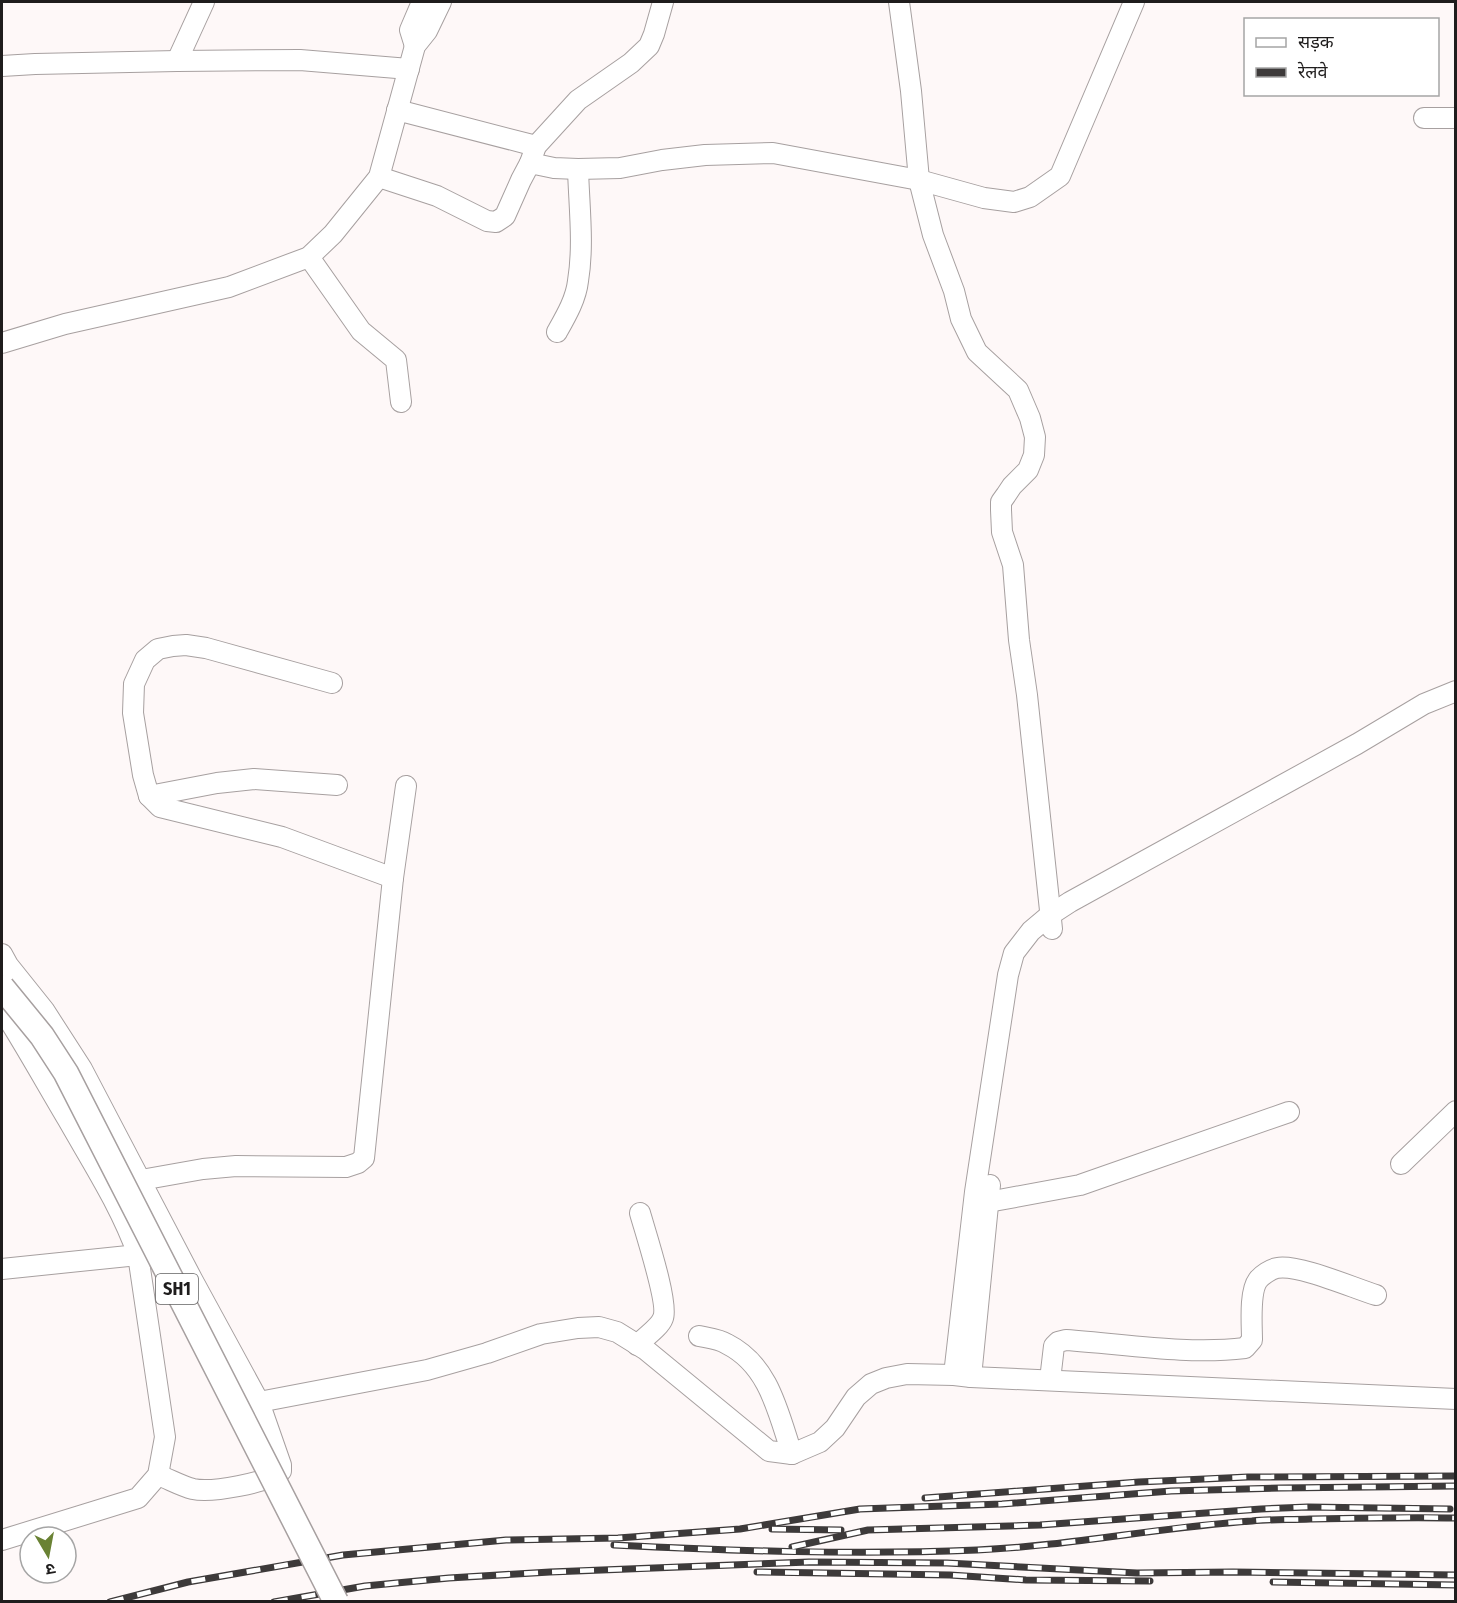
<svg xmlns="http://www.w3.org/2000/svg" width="1457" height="1603" font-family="'Fira Sans Condensed','Noto Sans Devanagari',sans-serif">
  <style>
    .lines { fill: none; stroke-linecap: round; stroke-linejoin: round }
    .minor-casing { stroke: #a7a0a0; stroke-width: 22 }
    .minor { stroke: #fff; stroke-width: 20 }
    .rail-casing { stroke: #3d3a3a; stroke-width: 7 }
    .rail { stroke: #fff; stroke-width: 4.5; stroke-dasharray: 14; stroke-linecap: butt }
    .major-bridge-casing { stroke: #a7a0a0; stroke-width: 27; stroke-linecap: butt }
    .major-bridge { stroke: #fff; stroke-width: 24 }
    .labels { text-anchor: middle; stroke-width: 6; stroke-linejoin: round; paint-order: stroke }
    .shield { fill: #fff; stroke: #626161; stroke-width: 1.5 }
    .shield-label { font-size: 18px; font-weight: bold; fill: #1f1d1d }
  </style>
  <rect width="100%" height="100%" fill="#fef8f8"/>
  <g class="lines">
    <defs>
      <g id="minor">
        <polyline points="899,2 911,91 919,180 933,235 954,291 961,319 977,352 1018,390 1030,418 1035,437 1034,455 1028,470 1012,486 1006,495 1001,502 1001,510 1002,532 1013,565 1019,640 1027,695 1052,929"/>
        <polyline points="415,46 410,30 422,2"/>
        <polyline points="177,61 204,2"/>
        <polyline points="2,66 35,64 177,61 300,60 409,69"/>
        <polyline points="397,110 536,146"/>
        <polyline points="1424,118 1456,118"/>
        <polyline points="530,163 536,146 578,100 631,63 649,46 654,34 663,2"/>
        <polyline points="379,177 437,196 487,221 496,222 505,216 521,180 530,163 554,168 578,169 620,168 662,160 705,155 773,153 919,180 984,198 1014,202 1030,197 1060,176 1134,2"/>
        <polyline points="309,257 361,331 396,360 401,402"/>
        <path d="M 557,332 C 566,316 576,299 578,281 C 584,245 579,205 578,169"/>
        <polyline points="2,343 65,324 229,287 309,257 333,234 379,177 415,46 427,31 441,2"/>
        <polyline points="332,683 206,648 186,645 173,646 158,649 145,660 134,684 133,713 143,775 149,796 160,807 282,837 393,878"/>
        <polyline points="149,796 217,783 254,779 337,785"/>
        <polyline points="2,954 8,965 44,1010 82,1069 192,1279 259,1402 427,1370 487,1353 541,1334 578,1328 599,1327 617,1332 646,1350 769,1451 792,1454 820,1442 835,1428 856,1397 871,1384 886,1378 907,1374 954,1375 971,1377 1456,1399"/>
        <path d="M 2,1009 C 25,1045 46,1083 68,1120 C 93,1164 121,1207 138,1255 L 165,1437 L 158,1475 L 138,1498 L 2,1540"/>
        <polyline points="1401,1164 1456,1111"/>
        <polyline points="141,1180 203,1169 236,1166 346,1167 358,1163 364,1158 393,878 406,786"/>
        <polyline points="988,1202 1080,1185 1289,1112"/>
        <polyline points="2,1269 138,1255"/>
        <path d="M 699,1336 C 708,1338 719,1339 727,1344 C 769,1365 778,1412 792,1454"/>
        <path d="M 637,1345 C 644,1338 660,1327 663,1318 C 669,1304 645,1231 640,1213"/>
        <polyline points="954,1375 975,1192 1008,975 1014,953 1031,931 1050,915 1070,902 1357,744 1424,704 1456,691"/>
        <polyline points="971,1377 990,1185"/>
        <path d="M 1050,1380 L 1054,1346 L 1058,1342 L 1066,1340 C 1125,1344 1186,1355 1245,1348 L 1252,1340 C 1252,1325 1249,1292 1258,1280 C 1262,1275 1271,1269 1277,1268 C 1299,1264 1353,1288 1376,1295"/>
        <path d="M 158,1475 C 169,1479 181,1486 193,1489 C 211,1493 268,1483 281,1471 L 281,1465 L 259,1402"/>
      </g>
    </defs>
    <use href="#minor" class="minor-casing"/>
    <use href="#minor" class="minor"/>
    <defs>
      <g id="rail">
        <polyline points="925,1498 1139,1482 1248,1477 1456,1476"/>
        <polyline points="772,1529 841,1530"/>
        <path d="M 614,1545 C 735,1551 856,1555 977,1550 C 1069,1546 1160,1527 1252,1521 C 1271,1519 1291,1520 1310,1519 C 1359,1518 1407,1517 1456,1518"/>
        <polyline points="792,1547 868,1530 1040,1525 1261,1509 1308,1507 1450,1509"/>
        <polyline points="757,1572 950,1575 1026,1580 1150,1581"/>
        <polyline points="1273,1582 1456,1585"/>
        <polyline points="110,1602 188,1582 343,1555 506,1540 618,1538 740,1529 860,1509 1002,1504 1171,1491 1281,1488 1456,1486"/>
        <polyline points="274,1602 365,1586 449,1578 550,1572 809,1562 947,1563 1137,1573 1233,1572 1456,1575"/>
      </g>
    </defs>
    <use href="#rail" class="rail-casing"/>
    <use href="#rail" class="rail"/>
    <defs>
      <polyline id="major-bridge" points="2,987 42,1036 66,1073 336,1602"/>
    </defs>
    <use href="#major-bridge" class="major-bridge-casing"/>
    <use href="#major-bridge" class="major-bridge"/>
  </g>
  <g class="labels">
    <rect class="shield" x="156" y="1274" width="42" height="30" rx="4.5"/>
    <g class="shield-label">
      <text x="177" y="1295">SH1</text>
    </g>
  </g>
  <rect width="1457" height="1603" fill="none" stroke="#1f1d1d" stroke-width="6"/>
  <rect x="1244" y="18" width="195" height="78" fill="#ffffff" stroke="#a5a5a5" stroke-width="1.5"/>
  <rect x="1256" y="38" width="30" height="9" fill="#ffffff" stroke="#a5a5a5" stroke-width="1.5"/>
  <text x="1298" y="48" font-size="18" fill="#1f1d1d">सड़क</text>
  <rect x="1256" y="68" width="30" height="9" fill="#3d3a3a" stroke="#a5a5a5" stroke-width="1.5"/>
  <text x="1298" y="78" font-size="18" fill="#1f1d1d">रेलवे</text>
  <g transform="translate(48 1555) rotate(170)"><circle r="28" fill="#ffffff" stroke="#a5a5a5" stroke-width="1.5"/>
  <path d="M0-4.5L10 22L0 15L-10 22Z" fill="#6a8234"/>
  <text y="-9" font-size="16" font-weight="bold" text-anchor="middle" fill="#1f1d1d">उ</text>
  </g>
</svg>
